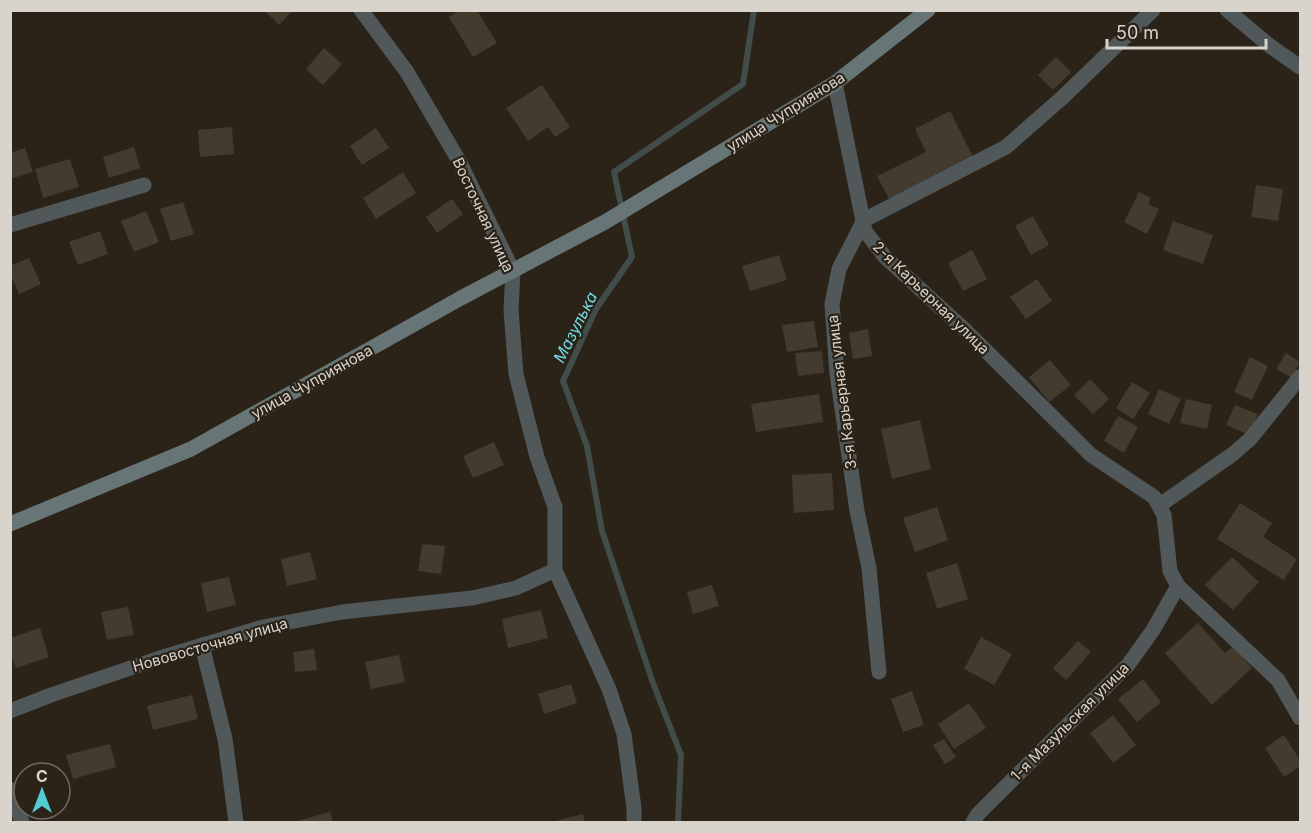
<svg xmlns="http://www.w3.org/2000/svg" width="1311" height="833" font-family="Inter,sans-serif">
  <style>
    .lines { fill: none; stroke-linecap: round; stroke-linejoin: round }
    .stream { stroke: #424c4b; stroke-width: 6 }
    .building { fill: #443b2f }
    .street { stroke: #505859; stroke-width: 15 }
    .secondary { stroke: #687576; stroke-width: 15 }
    .labels { text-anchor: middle; stroke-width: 4.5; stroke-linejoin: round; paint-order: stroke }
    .street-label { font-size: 15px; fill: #d8d3cb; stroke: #2b2318 }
    .water-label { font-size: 16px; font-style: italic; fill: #73dbe3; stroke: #2b2318 }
  </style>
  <rect width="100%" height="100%" fill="#2b2318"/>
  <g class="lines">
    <polyline class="stream" points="678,822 681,755 653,683 602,531 587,446 563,381 596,309 632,257 614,172 743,84 754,10"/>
  </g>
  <g class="building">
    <polygon points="264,10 293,10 279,25"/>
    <polygon points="459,10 477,10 497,43 473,57 449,17"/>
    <polygon points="324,48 342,64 323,85 306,69"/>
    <polygon points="1056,57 1071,72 1053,90 1038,75"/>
    <polygon points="542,85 570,127 555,137 548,127 528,141 506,108"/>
    <polygon points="950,111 973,157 889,199 877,176 926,152 915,129"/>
    <polygon points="232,127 234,154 200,157 198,130"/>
    <polygon points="376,128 389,148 362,165 350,146"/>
    <polygon points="134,147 140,168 109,178 103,157"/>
    <polygon points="25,148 33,172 10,179 10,153"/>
    <polygon points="70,159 79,187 43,198 35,169"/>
    <polygon points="403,172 416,193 376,219 363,198"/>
    <polygon points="1256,185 1283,189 1278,221 1251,217"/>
    <polygon points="1139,192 1151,198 1148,204 1159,209 1147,234 1124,222"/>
    <polygon points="452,199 463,214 437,233 426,217"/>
    <polygon points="183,202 194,234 171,241 160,209"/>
    <polygon points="146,211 159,242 134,252 121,221"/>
    <polygon points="1033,216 1049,245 1031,255 1015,226"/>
    <polygon points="1173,221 1213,235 1203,264 1163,250"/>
    <polygon points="100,231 108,254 78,265 69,242"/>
    <polygon points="972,250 987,279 963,291 948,263"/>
    <polygon points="779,255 787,280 750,291 742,266"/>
    <polygon points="29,258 41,284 19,294 10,274 10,266"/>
    <polygon points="1037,279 1052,301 1026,319 1010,297"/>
    <polygon points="814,321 818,347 787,352 782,325"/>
    <polygon points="868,329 872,356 853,359 849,333"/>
    <polygon points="822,351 824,373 798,376 795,353"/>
    <polygon points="1286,353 1300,362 1292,378 1276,369"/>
    <polygon points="1250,357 1268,366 1252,400 1234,392"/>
    <polygon points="1050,360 1071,385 1049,402 1029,377"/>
    <polygon points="1090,379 1109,399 1093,414 1074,395"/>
    <polygon points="1132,382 1150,393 1133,419 1116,408"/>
    <polygon points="1159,389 1181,399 1169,424 1148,414"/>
    <polygon points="819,394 823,422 756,432 751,404"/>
    <polygon points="1186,399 1212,405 1207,429 1180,423"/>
    <polygon points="1235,405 1258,414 1249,435 1226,425"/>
    <polygon points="1118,416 1138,427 1124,453 1104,441"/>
    <polygon points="920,420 931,469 892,479 881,429"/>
    <polygon points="494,442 504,465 473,478 463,456"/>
    <polygon points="832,473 834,510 794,513 792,475"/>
    <polygon points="1240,503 1272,523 1263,537 1297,559 1284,580 1217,539"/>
    <polygon points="937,507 948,540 915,552 903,518"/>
    <polygon points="422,544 445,546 441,574 418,571"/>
    <polygon points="310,552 317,579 287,586 281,559"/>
    <polygon points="1232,557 1259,582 1233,610 1205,585"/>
    <polygon points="957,563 968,599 937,609 926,573"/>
    <polygon points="229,577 236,605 207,612 201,583"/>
    <polygon points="712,585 719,606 693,614 687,592"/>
    <polygon points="128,607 134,635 107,640 101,612"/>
    <polygon points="541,610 548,638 508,648 502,619"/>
    <polygon points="1198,623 1225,653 1233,647 1252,668 1212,705 1165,653"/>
    <polygon points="40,628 49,657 16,668 10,653 10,638"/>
    <polygon points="981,637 1012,654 994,685 964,669"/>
    <polygon points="1078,641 1091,652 1066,680 1053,668"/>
    <polygon points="314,649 317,670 295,672 293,652"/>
    <polygon points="399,655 405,682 371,689 365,662"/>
    <polygon points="1143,679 1161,702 1137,722 1118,699"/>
    <polygon points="571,684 577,703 544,714 538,694"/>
    <polygon points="912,691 924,725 903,732 891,699"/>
    <polygon points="192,695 198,719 153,730 147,706"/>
    <polygon points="969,703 986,728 954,749 938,724"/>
    <polygon points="1113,715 1136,745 1113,763 1090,733"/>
    <polygon points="1284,735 1300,760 1300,766 1284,777 1265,748"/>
    <polygon points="944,739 956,757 945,764 933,745"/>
    <polygon points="110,744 116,767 73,779 66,755"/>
    <polygon points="330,812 333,822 293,822"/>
    <polygon points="583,814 585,822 551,822"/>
  </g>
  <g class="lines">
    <g class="street">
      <polyline points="361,10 407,72 459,161 513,271 511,310 516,374 537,457 555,507 555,570 609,689 624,734 634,808 634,822"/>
      <polyline points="1227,10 1270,46 1300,67"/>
      <polyline points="835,83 865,231 885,257 964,329 1091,455 1154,497 1164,515 1170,571 1178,586 1278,680 1300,718"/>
      <polyline points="864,220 839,269 832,304 837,374 857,511 869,568 879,672"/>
      <polyline points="864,220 1006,147 1063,97 1153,10"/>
      <polyline points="10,225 144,185"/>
      <polyline points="1160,505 1233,454 1250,439 1300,377"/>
      <polyline points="202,645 225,739 236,822"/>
      <polyline points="10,711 51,695 160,658 263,627 342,612 472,598 516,588 555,570"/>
      <polyline points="10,789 22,822"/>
      <polyline points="973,822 978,814 1128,665 1153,630 1178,586"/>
    </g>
    <polyline class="secondary" points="10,524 191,449 461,298 605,222 835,83 928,10"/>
  </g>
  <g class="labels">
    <g class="street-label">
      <text transform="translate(786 112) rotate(-32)" y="5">улица Чуприянова</text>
      <text transform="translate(483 215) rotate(65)" y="5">Восточная улица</text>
      <text transform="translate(931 298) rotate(44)" y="5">2-я Карьерная улица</text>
      <text transform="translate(312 382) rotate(-29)" y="5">улица Чуприянова</text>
      <text transform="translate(842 392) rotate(-97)" y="5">3-я Карьерная улица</text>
      <text transform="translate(210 645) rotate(-16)" y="5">Нововосточная улица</text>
      <text transform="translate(1070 722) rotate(-45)" y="5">1-я Мазульская улица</text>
    </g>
    <g class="water-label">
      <text transform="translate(575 327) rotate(-63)" y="6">Мазулька</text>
    </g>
  </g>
  <rect width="1311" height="833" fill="none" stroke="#d8d3cb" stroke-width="24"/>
  <g transform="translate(42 791)"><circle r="28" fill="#2b2318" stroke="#706960" stroke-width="1.5"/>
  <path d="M0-4.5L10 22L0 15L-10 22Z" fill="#51ccd5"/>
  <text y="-9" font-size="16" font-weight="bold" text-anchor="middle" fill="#d8d3cb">С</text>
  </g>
  <path d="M1107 39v9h159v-9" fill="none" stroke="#d8d3cb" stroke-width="3"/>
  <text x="1116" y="39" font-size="18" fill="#d8d3cb" stroke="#2b2318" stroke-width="4.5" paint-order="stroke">50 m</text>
</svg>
